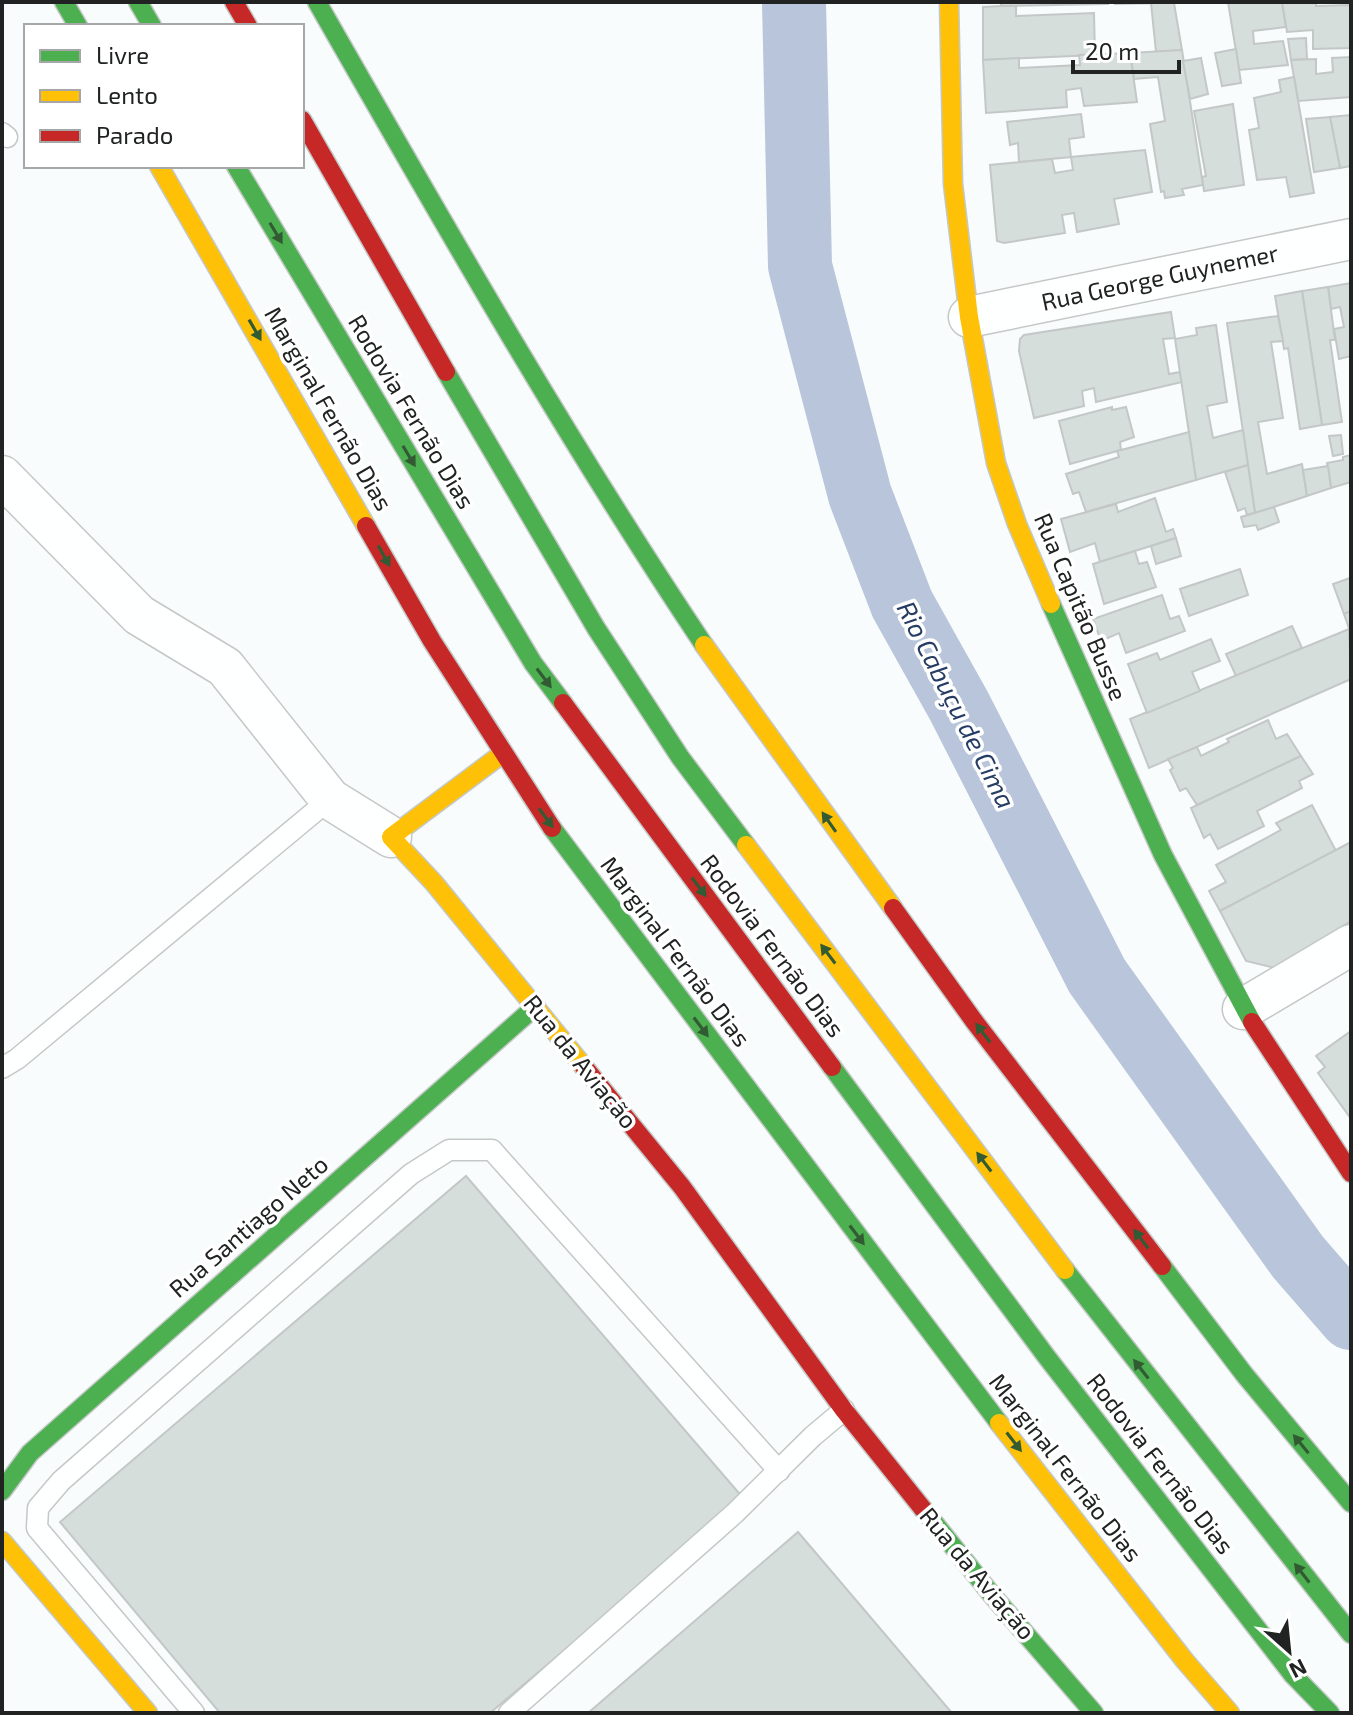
<svg xmlns="http://www.w3.org/2000/svg" width="1353" height="1715" font-family="'Exo 2',sans-serif">
  <style>
    .lines { fill: none; stroke-linecap: round; stroke-linejoin: round }
    .river { stroke: #b8c5da; stroke-width: 64 }
    .building { fill: #d5deda; stroke: #c4c7c7; stroke-width: 2 }
    .lane-casing { stroke: #c4c8c7; stroke-width: 23 }
    .street-casing { stroke: #c4c8c7; stroke-width: 43 }
    .fast-casing { stroke: #c4c8c7; stroke-width: 21 }
    .slow-casing { stroke: #c4c8c7; stroke-width: 21 }
    .jam-casing { stroke: #c4c8c7; stroke-width: 21 }
    .lane { stroke: #feffff; stroke-width: 20 }
    .street { stroke: #feffff; stroke-width: 40 }
    .fast { stroke: #4caf50; stroke-width: 18 }
    .slow { stroke: #ffc107; stroke-width: 18 }
    .jam { stroke: #c62828; stroke-width: 18 }
    .oneway { fill: #325b34 }
    .labels { text-anchor: middle; stroke-width: 7; stroke-linejoin: round; paint-order: stroke }
    .street-label { font-size: 24px; fill: #202322; stroke: #fff }
    .water-label { font-size: 26px; font-style: italic; fill: #253c65; stroke: #fff }
  </style>
  <rect width="100%" height="100%" fill="#f8fcfc"/>
  <g class="lines">
    <polyline class="river" points="794,2 800,266 860,495 902,604 959,706 1097,976 1298,1257 1351,1318"/>
  </g>
  <g class="building">
    <polygon points="1001,2 1108,2 1108,4 1001,6"/>
    <polygon points="1115,2 1223,2 1115,4"/>
    <polygon points="1228,2 1282,2 1286,27 1253,31 1254,44 1283,41 1288,65 1239,70"/>
    <polygon points="1282,2 1316,2 1316,6 1351,5 1351,48 1313,49 1313,30 1287,32"/>
    <polygon points="1151,3 1174,3 1182,50 1156,52"/>
    <polygon points="1001,6 1016,6 1016,16 1094,13 1095,55 983,60 983,7"/>
    <polygon points="1306,38 1307,59 1291,60 1288,39"/>
    <polygon points="1236,49 1241,83 1222,86 1215,53"/>
    <polygon points="1182,50 1203,185 1182,189 1184,195 1165,198 1164,191 1161,192 1150,124 1165,121 1158,77 1134,79 1130,53"/>
    <polygon points="1130,53 1137,102 1084,106 1081,88 1066,90 1067,107 986,113 983,60 1019,58 1019,68 1080,65 1079,55"/>
    <polygon points="1351,57 1351,97 1298,101 1291,60 1316,59 1316,74 1333,72 1332,58"/>
    <polygon points="1201,58 1208,94 1190,99 1183,61"/>
    <polygon points="1294,77 1314,193 1290,197 1286,177 1257,180 1249,130 1259,128 1254,98 1281,92 1279,80"/>
    <polygon points="1233,104 1244,185 1204,191 1202,177 1206,176 1194,111"/>
    <polygon points="1081,114 1084,137 1069,139 1071,157 1019,162 1018,143 1010,145 1007,122"/>
    <polygon points="1351,115 1351,166 1340,168 1330,117"/>
    <polygon points="1330,117 1340,168 1314,172 1306,119"/>
    <polygon points="1145,150 1152,192 1114,199 1119,224 1077,232 1074,213 1062,215 1065,233 1004,243 997,241 990,165 1052,159 1055,173 1073,170 1071,157"/>
    <polygon points="1351,283 1351,356 1339,359 1334,329 1344,327 1340,307 1331,309 1328,287"/>
    <polygon points="1328,287 1335,340 1330,340 1342,422 1322,425 1302,291"/>
    <polygon points="1302,291 1322,425 1300,429 1288,348 1284,349 1275,296"/>
    <polygon points="1171,312 1175,338 1163,339 1169,374 1180,372 1182,382 1096,402 1094,388 1082,391 1084,406 1034,418 1019,351 1020,339 1024,335"/>
    <polygon points="1278,316 1283,341 1271,342 1283,418 1258,422 1267,474 1302,464 1307,496 1255,513 1227,323"/>
    <polygon points="1216,325 1227,402 1207,406 1213,438 1243,430 1248,465 1196,480 1175,339 1197,335 1196,328"/>
    <polygon points="1112,407 1112,410 1126,407 1134,437 1120,442 1121,450 1070,464 1059,421"/>
    <polygon points="1189,432 1196,480 1086,512 1079,492 1073,494 1066,474 1119,457 1117,451 1121,450"/>
    <polygon points="1341,435 1343,454 1333,456 1329,436"/>
    <polygon points="1351,455 1351,482 1331,488 1327,463 1343,460 1343,457"/>
    <polygon points="1248,465 1255,513 1247,515 1245,508 1238,511 1225,472"/>
    <polygon points="1328,466 1331,488 1307,496 1303,470"/>
    <polygon points="1155,498 1166,532 1173,529 1176,538 1100,562 1095,543 1070,552 1061,519 1116,504 1118,512"/>
    <polygon points="1274,507 1279,522 1258,530 1256,525 1244,527 1241,517"/>
    <polygon points="1176,538 1181,556 1156,564 1151,546"/>
    <polygon points="1135,551 1139,564 1147,562 1156,587 1104,604 1093,564"/>
    <polygon points="1240,569 1248,595 1189,616 1180,589"/>
    <polygon points="1350,578 1351,611 1344,614 1333,584"/>
    <polygon points="1162,595 1170,619 1179,616 1185,631 1126,653 1119,633 1101,641 1093,619"/>
    <polygon points="1351,611 1351,634 1344,614"/>
    <polygon points="1292,626 1302,648 1236,676 1226,654"/>
    <polygon points="1349,629 1351,679 1149,768 1130,719"/>
    <polygon points="1211,639 1220,661 1192,672 1200,691 1147,713 1128,664 1157,653 1160,660"/>
    <polygon points="1268,720 1276,739 1287,734 1301,756 1197,805 1186,788 1180,791 1170,770 1173,768 1168,759 1197,747 1201,756 1229,742 1227,739"/>
    <polygon points="1301,756 1313,774 1299,781 1302,788 1257,811 1264,826 1218,849 1210,834 1204,838 1191,808"/>
    <polygon points="1312,805 1336,851 1220,911 1209,891 1226,882 1216,865 1281,830 1276,823"/>
    <polygon points="1351,842 1351,921 1275,968 1246,961 1220,911"/>
    <polygon points="1351,1031 1351,1119 1318,1073 1325,1067 1316,1056"/>
    <polygon points="466,1176 744,1499 490,1713 220,1713 60,1522"/>
    <polygon points="798,1532 952,1713 588,1713"/>
  </g>
  <g class="lines">
    <defs>
      <g id="lane">
        <polyline points="2,133 7,137"/>
        <polyline points="2,1068 17,1059 330,799"/>
        <polyline points="194,1713 37,1528 38,1508 61,1481 411,1174 449,1150 492,1150 779,1471"/>
        <polyline points="509,1713 735,1513 813,1436 844,1410"/>
      </g>
      <g id="street">
        <polyline points="969,317 1351,239"/>
        <polyline points="2,476 139,615 225,667 330,799 391,837"/>
        <polyline points="1243,1009 1351,945"/>
      </g>
      <g id="fast">
        <polyline points="64,2 78,26"/>
        <polyline points="138,2 152,26"/>
        <path d="M 317,2 C 441,219 565,437 704,645"/>
        <polyline points="236,166 533,663 563,703"/>
        <polyline points="446,372 596,628 680,757 746,845"/>
        <polyline points="1051,604 1163,855 1252,1022"/>
        <polyline points="552,828 999,1423"/>
        <polyline points="832,1067 1046,1356 1293,1675 1330,1713"/>
        <polyline points="1162,1266 1244,1374 1351,1503"/>
        <polyline points="1065,1270 1351,1634"/>
        <polyline points="2,1491 30,1453 536,1006"/>
        <polyline points="923,1509 992,1595 1094,1713"/>
      </g>
      <g id="slow">
        <polyline points="949,2 953,184 969,317 996,463 1017,524 1051,604"/>
        <polyline points="159,166 366,526"/>
        <polyline points="704,645 893,908"/>
        <polyline points="502,754 391,837 434,883 584,1067"/>
        <polyline points="746,845 1065,1270"/>
        <polyline points="999,1423 1185,1661 1230,1713"/>
        <polyline points="2,1541 148,1713"/>
      </g>
      <g id="jam">
        <polyline points="234,2 248,26"/>
        <polyline points="302,120 446,372"/>
        <polyline points="366,526 432,641 552,828"/>
        <polyline points="563,703 832,1067"/>
        <polyline points="893,908 974,1021 1162,1266"/>
        <polyline points="1252,1022 1351,1173"/>
        <polyline points="584,1067 682,1187 844,1410 923,1509"/>
      </g>
    </defs>
    <use href="#lane" class="lane-casing"/>
    <use href="#street" class="street-casing"/>
    <use href="#fast" class="fast-casing"/>
    <use href="#slow" class="slow-casing"/>
    <use href="#jam" class="jam-casing"/>
    <use href="#lane" class="lane"/>
    <use href="#street" class="street"/>
    <use href="#fast" class="fast"/>
    <use href="#slow" class="slow"/>
    <use href="#jam" class="jam"/>
  </g>
  <defs><path id="oneway-solid" d="M-6-.8H1V-3.2L6.5 0L1 3.2V.8H-6Z" transform="scale(2)"/></defs>
  <g class="oneway">
    <use href="#oneway-solid" transform="translate(276 233) rotate(59)"/>
    <use href="#oneway-solid" transform="translate(255 330) rotate(60)"/>
    <use href="#oneway-solid" transform="translate(409 456) rotate(59)"/>
    <use href="#oneway-solid" transform="translate(384 556) rotate(61)"/>
    <use href="#oneway-solid" transform="translate(544 678) rotate(53)"/>
    <use href="#oneway-solid" transform="translate(546 818) rotate(54)"/>
    <use href="#oneway-solid" transform="translate(829 822) rotate(-125)"/>
    <use href="#oneway-solid" transform="translate(699 887) rotate(53)"/>
    <use href="#oneway-solid" transform="translate(828 954) rotate(-127)"/>
    <use href="#oneway-solid" transform="translate(701 1027) rotate(53)"/>
    <use href="#oneway-solid" transform="translate(983 1033) rotate(-127)"/>
    <use href="#oneway-solid" transform="translate(984 1162) rotate(-127)"/>
    <use href="#oneway-solid" transform="translate(857 1235) rotate(53)"/>
    <use href="#oneway-solid" transform="translate(1141 1239) rotate(-127)"/>
    <use href="#oneway-solid" transform="translate(1141 1369) rotate(-128)"/>
    <use href="#oneway-solid" transform="translate(1014 1442) rotate(52)"/>
    <use href="#oneway-solid" transform="translate(1301 1444) rotate(-129)"/>
    <use href="#oneway-solid" transform="translate(1302 1573) rotate(-128)"/>
  </g>
  <g class="labels">
    <g class="street-label">
      <text transform="translate(1160 278) rotate(-12)" y="8">Rua George Guynemer</text>
      <text transform="translate(328 409) rotate(60)" y="8">Marginal Fernão Dias</text>
      <text transform="translate(411 412) rotate(59)" y="8">Rodovia Fernão Dias</text>
      <text transform="translate(1080 607) rotate(67)" y="8">Rua Capitão Busse</text>
      <text transform="translate(772 946) rotate(53)" y="8">Rodovia Fernão Dias</text>
      <text transform="translate(675 952) rotate(53)" y="8">Marginal Fernão Dias</text>
      <text transform="translate(580 1062) rotate(51)" y="8">Rua da Aviação</text>
      <text transform="translate(249 1227) rotate(-41)" y="8">Rua Santiago Neto</text>
      <text transform="translate(1160 1464) rotate(52)" y="8">Rodovia Fernão Dias</text>
      <text transform="translate(1065 1468) rotate(52)" y="8">Marginal Fernão Dias</text>
      <text transform="translate(977 1574) rotate(50)" y="8">Rua da Aviação</text>
    </g>
    <g class="water-label">
      <text transform="translate(956 705) rotate(63)" y="9">Rio Cabuçu de Cima</text>
    </g>
  </g>
  <rect width="1353" height="1715" fill="none" stroke="#202322" stroke-width="8"/>
  <rect x="24" y="24" width="280" height="144" fill="#ffffff" stroke="#a6a7a7" stroke-width="2"/>
  <rect x="40" y="50" width="40" height="12" fill="#4caf50" stroke="#a6a7a7" stroke-width="2"/>
  <text x="96" y="64" font-size="24" fill="#202322">Livre</text>
  <rect x="40" y="90" width="40" height="12" fill="#ffc107" stroke="#a6a7a7" stroke-width="2"/>
  <text x="96" y="104" font-size="24" fill="#202322">Lento</text>
  <rect x="40" y="130" width="40" height="12" fill="#c62828" stroke="#a6a7a7" stroke-width="2"/>
  <text x="96" y="144" font-size="24" fill="#202322">Parado</text>
  <g transform="translate(1289 1651) rotate(153)" stroke="#ffffff" stroke-width="6" paint-order="stroke">
  <path d="M0-6L14 30L0 20L-14 30Z" fill="#202322"/>
  <text y="-12" font-size="22" font-weight="bold" text-anchor="middle" fill="#202322">N</text>
  </g>
  <path d="M1073 60v12h106v-12" fill="none" stroke="#202322" stroke-width="4"/>
  <text x="1085" y="60" font-size="24" fill="#202322" stroke="#ffffff" stroke-width="6" paint-order="stroke">20 m</text>
</svg>
